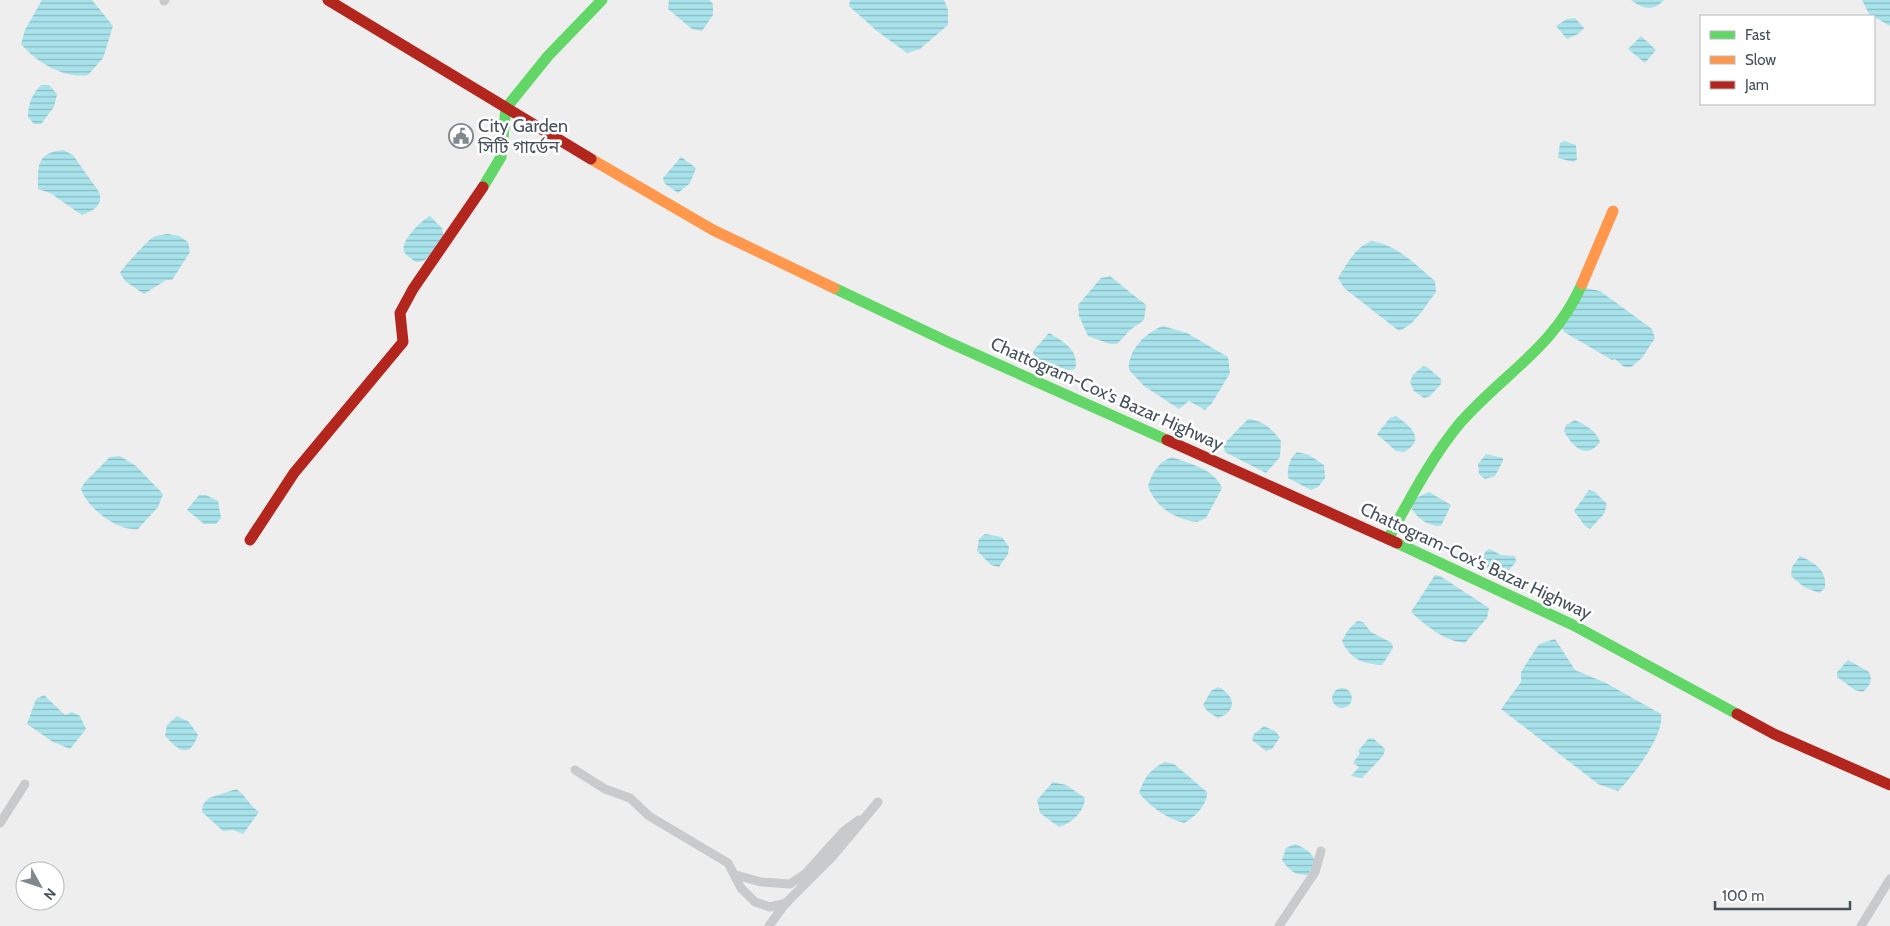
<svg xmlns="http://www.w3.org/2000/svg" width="1890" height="926" font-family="Cabin,'Noto Sans Bengali',sans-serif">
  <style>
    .water { fill: url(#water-rules) }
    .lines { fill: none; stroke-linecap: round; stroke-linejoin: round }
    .street { stroke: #c8cacc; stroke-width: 9 }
    .fast { stroke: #63d668; stroke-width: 11 }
    .slow { stroke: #ff974d; stroke-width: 11 }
    .jam { stroke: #b3261e; stroke-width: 11 }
    .labels { text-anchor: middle; stroke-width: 5; stroke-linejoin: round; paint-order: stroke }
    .poi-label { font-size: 18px; fill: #46525a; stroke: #fff; text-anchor: start }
    .street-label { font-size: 18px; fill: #46525a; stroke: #fff }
  </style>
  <defs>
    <pattern id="water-rules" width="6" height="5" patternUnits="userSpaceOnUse" patternTransform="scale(1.25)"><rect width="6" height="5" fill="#a8e2eb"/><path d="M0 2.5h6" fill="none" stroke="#8bbac1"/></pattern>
  </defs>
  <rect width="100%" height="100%" fill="#efeeee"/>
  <g class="water">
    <path d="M 42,0 L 92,0 L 113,26 L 103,58 L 88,75 C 64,79 36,62 21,44 L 25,30 Z"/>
    <polygon points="669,0 709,0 713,4 713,15 702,31 692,29 668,9"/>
    <polygon points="850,0 944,0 948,10 948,25 920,49 907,53 877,31 849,6"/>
    <path d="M 1631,0 L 1664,0 C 1653,12 1643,9 1631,0 Z"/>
    <polygon points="1862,0 1890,0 1890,26 1869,14"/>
    <polygon points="1575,18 1584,28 1578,34 1567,39 1556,26 1567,19"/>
    <polygon points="1641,36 1656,50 1645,63 1628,49"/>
    <path d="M 41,85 L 49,85 L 57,94 L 54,107 L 41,124 L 34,124 L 28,117 C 28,104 32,94 41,85 Z"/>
    <polygon points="1564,141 1576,145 1577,159 1574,162 1558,158 1560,143"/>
    <path d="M 63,150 L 73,155 L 99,192 C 104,205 93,211 82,215 L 50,193 L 38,189 C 38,166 36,153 63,150 Z"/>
    <polygon points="681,157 696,168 690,183 678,193 664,183 663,178"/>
    <path d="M 430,216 L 442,228 L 444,238 C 437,248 430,262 416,262 C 412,259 406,256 404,251 C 400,241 422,220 430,216 Z"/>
    <path d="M 167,234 L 179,236 L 188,242 L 190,252 L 172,280 L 166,280 L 144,294 L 125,281 L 120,273 C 121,270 148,240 152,238 C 156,235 163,235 167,234 Z"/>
    <path d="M 1372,241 C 1397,245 1416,265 1435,281 L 1436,292 C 1425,306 1416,324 1399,331 L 1344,288 L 1338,278 C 1347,264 1356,246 1372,241 Z"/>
    <polygon points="1110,276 1146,305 1144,320 1130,330 1117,344 1110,344 1088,336 1079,316 1078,305 1101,278"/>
    <polygon points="1586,288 1600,291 1652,329 1655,338 1642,358 1631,367 1624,367 1615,359 1612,360 1564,332 1562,327"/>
    <path d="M 1163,326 L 1187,333 L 1228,357 L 1230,373 L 1212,403 L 1205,410 L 1189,401 L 1179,409 L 1144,386 L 1129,370 C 1127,351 1146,332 1163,326 Z"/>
    <path d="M 1049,333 C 1063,341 1080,351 1075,369 C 1057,373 1037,371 1033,351 Z"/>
    <polygon points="1423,366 1427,367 1441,379 1441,384 1430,396 1424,398 1414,391 1410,382 1413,375"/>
    <path d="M 1396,416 C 1410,426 1427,439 1404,452 L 1396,451 L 1377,434 L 1390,418 Z"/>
    <path d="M 1248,419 C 1264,421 1272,429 1281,441 L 1280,457 L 1266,473 L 1225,452 L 1223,445 Z"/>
    <path d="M 1575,420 C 1585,425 1596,430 1600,442 C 1586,461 1572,446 1564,431 L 1566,425 Z"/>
    <path d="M 1297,452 L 1309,455 L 1324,465 L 1325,478 L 1318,487 L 1311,490 L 1288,478 C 1287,468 1289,459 1297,452 Z"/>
    <polygon points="1486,454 1503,458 1503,461 1495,476 1485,479 1479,474 1478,464"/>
    <path d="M 120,456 L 136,466 L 163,494 L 158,507 L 138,529 C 118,532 87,508 81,489 L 84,483 L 110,457 Z"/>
    <path d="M 1172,457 C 1190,464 1215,469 1222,488 L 1206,518 L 1197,522 C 1175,519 1156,508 1148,486 C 1152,473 1158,462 1172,457 Z"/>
    <polygon points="1589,490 1595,492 1607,504 1604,514 1590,529 1585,526 1574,511"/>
    <path d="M 1429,492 L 1451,505 L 1441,526 C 1428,527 1416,517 1410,506 L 1416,498 Z"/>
    <polygon points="199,495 206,495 218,501 221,518 216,524 204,524 187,510"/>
    <polygon points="985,534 1002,537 1009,547 1008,554 999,567 991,565 977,551 979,539"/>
    <polygon points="1490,549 1501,555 1515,556 1516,562 1503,577 1494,577 1481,560 1486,551"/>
    <path d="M 1800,556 C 1815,563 1827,570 1825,588 L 1819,593 L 1804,587 L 1791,576 L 1792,567 Z"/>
    <path d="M 1435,575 L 1440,576 L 1489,608 L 1487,618 L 1465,643 C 1442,640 1428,627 1411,612 Z"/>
    <path d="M 1357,621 L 1363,622 L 1371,632 L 1392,643 L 1393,648 L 1382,665 C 1363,664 1350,659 1342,641 L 1348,630 Z"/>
    <path d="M 1555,639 L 1575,670 L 1606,683 L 1661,714 C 1665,735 1633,776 1618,791 L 1598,784 L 1501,709 L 1521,682 L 1521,672 L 1539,644 Z"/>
    <path d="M 1848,660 L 1869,672 C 1873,681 1870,685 1863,692 L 1855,690 L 1837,677 L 1837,672 Z"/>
    <path d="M 1218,687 C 1235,695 1238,711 1218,718 L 1208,712 L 1203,705 L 1211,691 Z"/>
    <circle cx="1342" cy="698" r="10"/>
    <polygon points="44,695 65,715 72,712 80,716 86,729 70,749 53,742 27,724 36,699"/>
    <path d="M 177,716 L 189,722 L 198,735 C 189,760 178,750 165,736 L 167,725 Z"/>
    <polygon points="1264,726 1275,731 1280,737 1272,749 1266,751 1252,740 1254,734"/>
    <polygon points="1369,738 1374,739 1385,749 1383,756 1362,778 1351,776 1359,767 1353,763 1360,753 1358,751"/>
    <path d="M 1165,762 L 1174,764 L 1207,792 C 1208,804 1194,818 1184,823 C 1166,818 1152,808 1139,793 C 1144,778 1150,769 1165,762 Z"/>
    <path d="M 1053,782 L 1066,785 L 1085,798 C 1084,812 1072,823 1059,827 L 1040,813 L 1037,800 Z"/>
    <path d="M 236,789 C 245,794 249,805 259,812 L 243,834 L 233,830 L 223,831 L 202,812 L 203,804 L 209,798 Z"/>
    <path d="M 1295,844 C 1311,851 1322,859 1307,875 C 1294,875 1289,870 1282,860 L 1286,848 Z"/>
  </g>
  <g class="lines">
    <g class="street">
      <polyline points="164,1 165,0"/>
      <polyline points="575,770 605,789 630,798 649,816 728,863 741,888 755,902 770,907 787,903"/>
      <polyline points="0,823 25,784"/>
      <polyline points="736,875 761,882 790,884 805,874 844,831 859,820"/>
      <polyline points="769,926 785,904 832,857 878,802"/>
      <polyline points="1279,926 1315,872 1321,851"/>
      <polyline points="1861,926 1890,879"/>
    </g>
    <g class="fast">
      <polyline points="483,187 501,157 506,108 548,56 602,0"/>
      <polyline points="834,288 948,342 1167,440"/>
      <path d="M 1388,539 C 1410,499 1431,458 1460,423 C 1504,373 1554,348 1582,284"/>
      <polyline points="1397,543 1573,625 1737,714"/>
    </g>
    <g class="slow">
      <polyline points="591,159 713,230 834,288"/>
      <polyline points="1582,284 1613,211"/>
    </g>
    <g class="jam">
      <polyline points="328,0 591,159"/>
      <polyline points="1167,440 1397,543"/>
      <polyline points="250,540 294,473 403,342 400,313 413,289 483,187"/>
      <polyline points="1737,714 1774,734 1890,785"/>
    </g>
  </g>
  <defs>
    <symbol id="civic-ring" viewBox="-11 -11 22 22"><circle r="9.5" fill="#fff" stroke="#81898e" stroke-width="1.5"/><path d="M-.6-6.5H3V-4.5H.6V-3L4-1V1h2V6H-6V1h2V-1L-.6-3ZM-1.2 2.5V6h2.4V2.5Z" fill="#81898e"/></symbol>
  </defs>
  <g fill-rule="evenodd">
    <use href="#civic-ring" x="447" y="122" width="28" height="28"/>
  </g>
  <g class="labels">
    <g class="poi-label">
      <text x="478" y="132">City Garden<tspan x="478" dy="21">সিটি গার্ডেন</tspan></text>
    </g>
    <g class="street-label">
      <text transform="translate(1107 394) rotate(24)" y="6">Chattogram-Cox's Bazar Highway</text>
      <text transform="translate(1476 561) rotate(25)" y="6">Chattogram-Cox's Bazar Highway</text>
    </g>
  </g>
  <rect x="1700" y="15" width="175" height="90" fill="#ffffff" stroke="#b5babd"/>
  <rect x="1710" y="31" width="25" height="8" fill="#63d668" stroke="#b5babd"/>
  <text x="1745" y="40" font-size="15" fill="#46525a">Fast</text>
  <rect x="1710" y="56" width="25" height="8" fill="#ff974d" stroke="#b5babd"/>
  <text x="1745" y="65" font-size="15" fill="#46525a">Slow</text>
  <rect x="1710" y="81" width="25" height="8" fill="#b3261e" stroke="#b5babd"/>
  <text x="1745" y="90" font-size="15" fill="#46525a">Jam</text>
  <g transform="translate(40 886) rotate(130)"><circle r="24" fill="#ffffff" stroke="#b5babd"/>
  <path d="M0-4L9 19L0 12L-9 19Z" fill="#81898e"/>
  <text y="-8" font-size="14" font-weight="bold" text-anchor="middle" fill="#46525a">N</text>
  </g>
  <path d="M1715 901v8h135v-8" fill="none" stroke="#46525a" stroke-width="2.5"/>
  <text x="1722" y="901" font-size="15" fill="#46525a" stroke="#ffffff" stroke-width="4" paint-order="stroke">100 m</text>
</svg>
